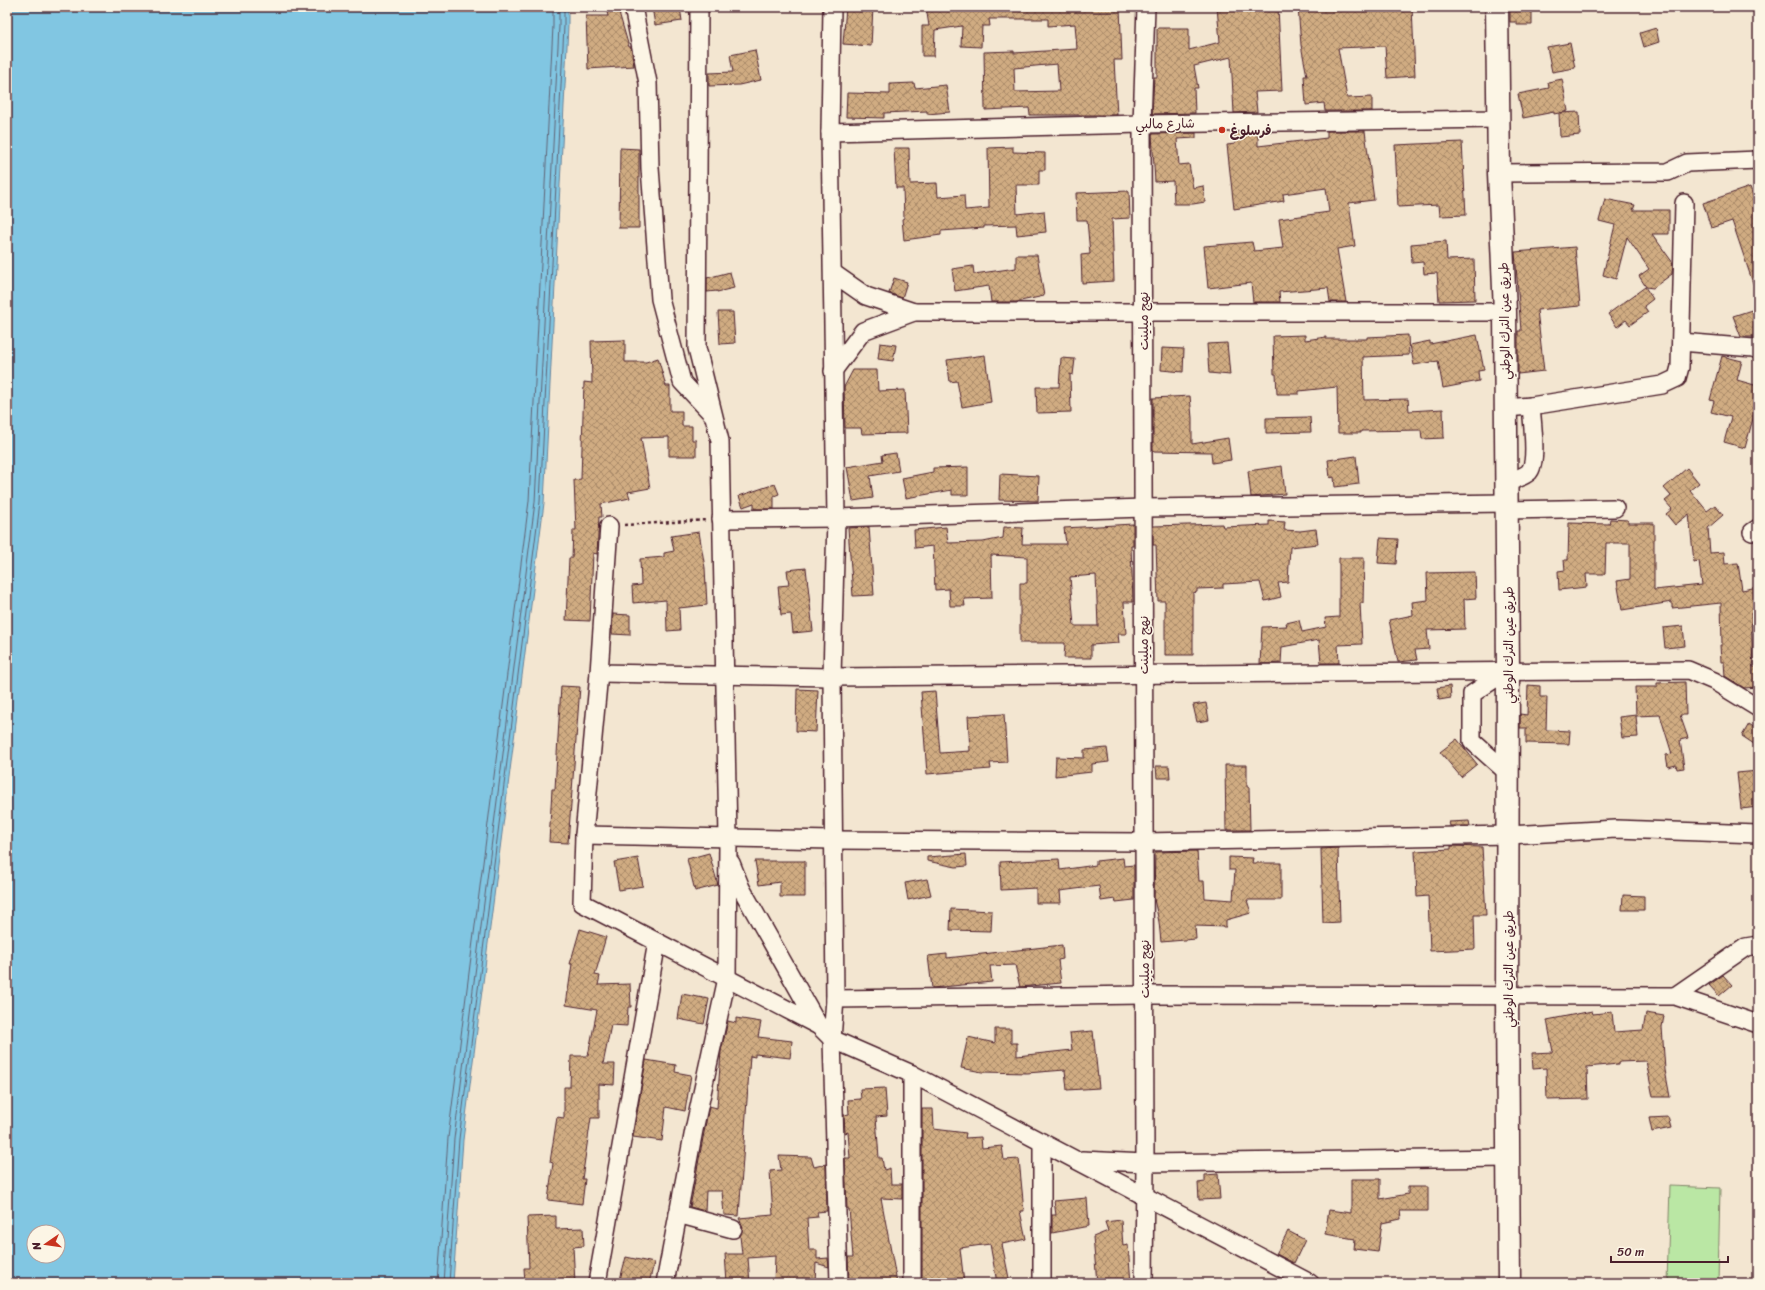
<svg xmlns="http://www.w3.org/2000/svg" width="1765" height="1290" font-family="Sriracha,'Playpen Sans Arabic',sans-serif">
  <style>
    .park { fill: #bae7a4; stroke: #828368 }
    .water { fill: #81c6e2; stroke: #6b8399; fill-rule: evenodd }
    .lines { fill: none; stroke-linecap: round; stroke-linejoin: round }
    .shore { stroke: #606274; stroke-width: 1 }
    .building { fill: url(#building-cross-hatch); stroke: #4a1f2b; fill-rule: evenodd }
    .minor-casing { stroke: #4a1f2b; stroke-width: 20 }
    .major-casing { stroke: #4a1f2b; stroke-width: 25 }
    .path { stroke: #4a1f2b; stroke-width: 2.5; stroke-dasharray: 3 3; stroke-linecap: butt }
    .minor { stroke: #fcf5e5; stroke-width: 17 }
    .major { stroke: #fcf5e5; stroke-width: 22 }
    .poi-dot { fill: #c8321e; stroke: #fcf5e5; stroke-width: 1.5 }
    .labels { text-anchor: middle; stroke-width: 3; stroke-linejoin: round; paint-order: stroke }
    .street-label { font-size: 13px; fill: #4a1f2b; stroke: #fcf5e5 }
    .poi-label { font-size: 13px; font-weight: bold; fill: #4a1f2b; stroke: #fcf5e5; text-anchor: start }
  </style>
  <defs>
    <pattern id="building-cross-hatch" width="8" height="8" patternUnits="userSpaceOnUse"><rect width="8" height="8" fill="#d0ac82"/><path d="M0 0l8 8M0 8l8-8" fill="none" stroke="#ab8b6b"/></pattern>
  </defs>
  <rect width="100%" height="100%" fill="#f3e6d1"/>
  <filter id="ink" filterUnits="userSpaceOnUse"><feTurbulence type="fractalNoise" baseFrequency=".025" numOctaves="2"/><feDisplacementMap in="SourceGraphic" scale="8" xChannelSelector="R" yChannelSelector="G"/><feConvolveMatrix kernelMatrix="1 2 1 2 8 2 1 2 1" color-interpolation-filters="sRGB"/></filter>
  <g filter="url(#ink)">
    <polygon class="park" points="1670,1186 1720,1188 1718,1283 1667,1283"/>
    <path class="water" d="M 7,7 L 568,7 L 568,26 L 544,503 L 463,1140 L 453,1283 L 7,1283 ZM 34,1232 L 58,1232 L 58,1256 L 34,1256 Z"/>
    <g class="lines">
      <g class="shore">
        <polyline points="438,1283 448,1138 529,501 553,26 553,7"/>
        <polyline points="444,1283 454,1139 535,502 559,26 559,7"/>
        <polyline points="449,1283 459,1139 540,502 564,26 564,7"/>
      </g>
    </g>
    <g class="building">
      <polygon points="652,7 680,7 682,21 655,25"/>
      <polygon points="846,7 873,7 871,46 843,44"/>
      <path d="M 926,7 L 1120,7 L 1122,60 L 1114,60 L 1117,115 L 1030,115 L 1029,108 L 985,110 L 984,52 L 1014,51 L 1014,53 L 1077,49 L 1075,24 L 1048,26 L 1048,19 L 989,19 L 990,26 L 982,26 L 981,47 L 961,46 L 962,26 L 935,30 L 934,56 L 922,56 L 922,26 L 929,26 ZM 1057,64 L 1059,91 L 1015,92 L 1014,68 Z"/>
      <polygon points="1217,7 1278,7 1282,91 1255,92 1257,112 1234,113 1231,57 1194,66 1198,88 1194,88 1195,113 1152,114 1154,77 1157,77 1157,28 1189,28 1189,50 1220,42"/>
      <polygon points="1298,7 1412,7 1415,76 1387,78 1385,46 1338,48 1347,98 1372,97 1372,111 1325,111 1324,103 1306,105 1304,76 1307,76 1301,45"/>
      <polygon points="1510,7 1532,7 1532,25 1517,25 1517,22 1510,22"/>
      <polygon points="618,9 629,47 631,47 634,66 588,69 586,16 608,16 607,12"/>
      <polygon points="1656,28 1659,42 1644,47 1640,33"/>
      <polygon points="1570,43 1575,68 1552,72 1547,47"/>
      <polygon points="755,50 761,80 739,85 709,86 709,73 733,72 730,55"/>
      <polygon points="1562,79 1568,111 1560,113 1579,112 1580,135 1560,137 1559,113 1554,114 1554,112 1523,118 1518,94 1549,88 1548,82"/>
      <polygon points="914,83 915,88 946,85 950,112 927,114 927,111 884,113 884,118 846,117 847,93 890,94 890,84"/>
      <polygon points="1327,131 1365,131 1374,200 1349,203 1355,246 1337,249 1346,302 1330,302 1328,288 1279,292 1280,302 1253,302 1251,283 1208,288 1204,246 1252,242 1254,251 1283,248 1279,219 1329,212 1326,188 1283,194 1284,201 1234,209 1227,145 1235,144 1235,133 1258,132 1258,146 1327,138"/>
      <polygon points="1196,133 1196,138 1177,139 1179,165 1189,164 1193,188 1203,186 1205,202 1193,204 1174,204 1173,181 1155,182 1152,134"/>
      <polygon points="1462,142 1466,215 1440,216 1439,205 1398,207 1395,145"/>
      <polygon points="1013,147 1013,152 1045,153 1045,170 1039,170 1039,185 1016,185 1017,214 1044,211 1046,232 1017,235 1016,225 984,226 984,228 941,231 941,235 904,240 902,219 904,218 903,188 896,188 894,148 909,148 910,184 937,183 938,197 964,195 965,210 989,208 988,148"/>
      <polygon points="620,148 639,149 639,228 619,228"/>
      <polygon points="1750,187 1755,201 1758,200 1758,291 1756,292 1732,221 1711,228 1703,203"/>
      <polygon points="1129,191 1130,218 1112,219 1114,281 1082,283 1081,255 1090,254 1087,220 1077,220 1076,193"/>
      <polygon points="1605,199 1635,205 1633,210 1669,210 1669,234 1652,234 1673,263 1672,274 1653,288 1646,287 1639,276 1649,269 1627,237 1616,279 1603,275 1615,225 1599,221"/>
      <polygon points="1446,241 1447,260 1474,259 1475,300 1439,301 1437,273 1424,274 1423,262 1412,263 1411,244"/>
      <polygon points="1575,247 1580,306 1537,310 1544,371 1518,374 1518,331 1521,331 1515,252"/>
      <polygon points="1016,255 1037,255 1044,296 1016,302 991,302 989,286 955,291 952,269 973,266 974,274 1016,268"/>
      <polygon points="730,272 734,288 717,292 717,291 707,292 707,278"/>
      <polygon points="894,278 907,282 902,298 889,293"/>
      <polygon points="1645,287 1653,299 1644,306 1648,312 1630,325 1626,320 1617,327 1608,314"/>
      <polygon points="1758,308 1758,337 1741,337 1733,316"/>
      <polygon points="718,312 733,312 735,343 720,344"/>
      <polygon points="1305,335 1305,340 1326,337 1326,339 1367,339 1367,337 1408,335 1409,355 1363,357 1364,400 1408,399 1409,411 1443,409 1444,438 1422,439 1421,430 1361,431 1361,433 1338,433 1337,387 1299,391 1299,394 1277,394 1276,374 1274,374 1273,336"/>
      <polygon points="1477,335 1484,370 1478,371 1479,381 1443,388 1438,361 1414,365 1410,345 1430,341 1430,344"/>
      <polygon points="625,340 625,362 646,362 658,358 666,386 670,386 670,411 682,411 682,426 692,426 692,440 696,440 696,456 669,456 669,437 641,438 650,488 628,492 630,498 601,504 602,517 599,517 597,554 593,553 590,621 566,620 569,558 572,558 573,530 576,530 574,480 581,479 584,382 592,383 591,341"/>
      <polygon points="880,343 896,345 893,361 878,359"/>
      <polygon points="1227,343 1230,375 1209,373 1207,344"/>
      <polygon points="1162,348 1184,349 1183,372 1161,370"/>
      <polygon points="985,355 991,402 962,407 957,381 950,382 947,360"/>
      <polygon points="1722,356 1742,361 1737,380 1758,386 1758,400 1745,448 1724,442 1731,417 1711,412 1714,401 1710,400"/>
      <polygon points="1061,358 1075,359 1073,375 1070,374 1071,412 1037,413 1036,387 1059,387"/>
      <polygon points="853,370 877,370 878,391 905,390 907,433 862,434 861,428 845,428 844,387"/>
      <polygon points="1190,396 1192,418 1192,444 1228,438 1231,460 1212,463 1211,452 1153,451 1153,398"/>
      <polygon points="1310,417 1311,432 1266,433 1266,418"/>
      <polygon points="896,453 899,471 870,476 873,498 853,501 847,467 883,461 882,455"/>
      <polygon points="1356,456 1359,484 1335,487 1334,477 1330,478 1328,460"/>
      <polygon points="1282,466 1285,494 1251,497 1248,471"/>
      <polygon points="968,467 968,495 952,495 952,490 906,498 902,478 933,472 933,468"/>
      <polygon points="1687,468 1699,483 1690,490 1707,511 1715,505 1723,515 1708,528 1710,553 1724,552 1725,564 1738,563 1742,590 1758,587 1758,611 1751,613 1753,667 1758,667 1758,687 1744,688 1725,676 1724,662 1721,662 1720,645 1722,645 1721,603 1672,608 1672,602 1622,610 1617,581 1630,579 1630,543 1606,543 1605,574 1586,574 1587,587 1559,590 1558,571 1565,570 1564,560 1568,560 1569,523 1609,524 1610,519 1628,520 1628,523 1654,523 1654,590 1702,585 1699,561 1694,562 1689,514 1675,525 1666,514 1672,509 1665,501 1671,496 1664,488"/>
      <polygon points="1000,474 1039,476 1038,501 999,500"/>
      <polygon points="775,484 779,494 774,496 774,509 754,509 754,503 743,507 739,496"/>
      <polygon points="1269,521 1285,522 1284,530 1300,531 1316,529 1318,544 1290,547 1288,582 1278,583 1281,597 1265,601 1260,582 1223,584 1223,588 1197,589 1197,592 1193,593 1193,655 1165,655 1165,601 1158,601 1156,545 1153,545 1153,526 1222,524 1223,527 1269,525"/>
      <path d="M 1133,524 L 1133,546 L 1131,546 L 1133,602 L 1124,602 L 1126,634 L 1118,634 L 1119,643 L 1091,645 L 1091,658 L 1064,658 L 1065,643 L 1020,643 L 1020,583 L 1027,583 L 1027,557 L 991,555 L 992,598 L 964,599 L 965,606 L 950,606 L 949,589 L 935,590 L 933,546 L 915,548 L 914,530 L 946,527 L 948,543 L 983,542 L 1003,538 L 1004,527 L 1023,528 L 1022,544 L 1066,544 L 1064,528 ZM 1096,575 L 1098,626 L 1074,626 L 1070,577 Z"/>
      <polygon points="869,527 874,595 853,596 848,528"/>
      <polygon points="699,532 705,568 707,605 679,608 680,630 667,631 666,600 633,603 632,586 641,585 640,559 664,557 664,553 674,551 671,536"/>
      <polygon points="1380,538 1398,539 1396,564 1378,563"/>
      <polygon points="1339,558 1364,558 1363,603 1360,603 1362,644 1338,645 1339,663 1321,663 1319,640 1282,647 1281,663 1260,664 1262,627 1287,626 1286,623 1299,620 1302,632 1326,627 1325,618 1339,617"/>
      <polygon points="806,568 813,631 793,633 791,614 781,615 778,586 789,585 787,570"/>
      <polygon points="1475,572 1476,598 1464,599 1465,629 1427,630 1429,649 1415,650 1417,660 1398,662 1389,620 1413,615 1412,602 1428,600 1427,573"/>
      <polygon points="613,614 630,615 630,635 612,634"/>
      <polygon points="1683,626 1685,646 1665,648 1663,628"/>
      <polygon points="1685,682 1686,715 1680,715 1688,738 1680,740 1684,768 1677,769 1676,765 1668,767 1666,755 1672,754 1660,715 1636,716 1638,737 1622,738 1619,717 1636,715 1635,687 1657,687 1657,683"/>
      <polygon points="1528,685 1540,686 1540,697 1547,697 1546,730 1570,731 1569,744 1526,743 1526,728 1520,728 1520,714 1527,715"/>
      <polygon points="561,686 580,687 568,843 549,842 552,789 555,789"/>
      <polygon points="1450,686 1451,698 1439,700 1437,688"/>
      <polygon points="797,689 818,690 816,732 796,731"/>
      <polygon points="935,691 940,753 970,751 968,716 1004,714 1007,762 990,763 991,769 927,774 921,692"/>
      <polygon points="1206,703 1209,720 1197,722 1193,705"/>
      <polygon points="1749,724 1758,730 1758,738 1754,744 1742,736"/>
      <polygon points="1457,739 1477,764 1461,777 1440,752"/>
      <polygon points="1107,748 1109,762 1092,764 1092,772 1055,776 1056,757 1084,758 1084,750"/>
      <polygon points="1225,765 1247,765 1247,787 1249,787 1250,830 1226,830"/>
      <polygon points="1156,766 1169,766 1170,778 1157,778"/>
      <polygon points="1758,771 1758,807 1741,809 1737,773"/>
      <polygon points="1469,821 1470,826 1450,826 1449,822"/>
      <polygon points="1451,846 1482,847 1486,915 1474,915 1475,949 1430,951 1428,896 1417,897 1415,851 1451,849"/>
      <polygon points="1338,848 1340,922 1323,923 1321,849"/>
      <polygon points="1197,851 1199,881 1204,881 1205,898 1233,900 1235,870 1229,870 1229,857 1253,858 1252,863 1281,863 1281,900 1247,900 1251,913 1226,920 1226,927 1195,926 1196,939 1161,942 1159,922 1154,899 1155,852"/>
      <polygon points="709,853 718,885 695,891 687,859"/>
      <polygon points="966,854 967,866 956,867 927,861 927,857"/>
      <polygon points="638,858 643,886 619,890 614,862"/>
      <polygon points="1123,858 1124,866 1134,865 1134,900 1116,902 1115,899 1101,901 1099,886 1060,891 1061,903 1036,903 1036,888 1001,890 1000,862 1059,859 1060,870 1096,865 1096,861"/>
      <polygon points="755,861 805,861 805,897 780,897 780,882 759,885"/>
      <polygon points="927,879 931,895 908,900 905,883"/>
      <polygon points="1623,895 1644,896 1644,910 1622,910"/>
      <polygon points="951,909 992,911 991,931 950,930"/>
      <polygon points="580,929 606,937 595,975 600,976 598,985 630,984 631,1007 628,1007 627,1026 611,1025 603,1064 615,1064 614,1085 599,1084 599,1118 591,1118 582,1179 585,1179 582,1204 548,1200 553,1163 550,1162 557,1117 564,1118 564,1087 570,1087 571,1056 588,1056 597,1010 566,1005 572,964 570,964"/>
      <polygon points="1062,945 1063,959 1058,960 1061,983 1020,987 1015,965 990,966 992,982 932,988 928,956 947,954 947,958"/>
      <polygon points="1723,975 1732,985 1719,996 1709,985"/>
      <polygon points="682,994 709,999 704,1024 678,1019"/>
      <polygon points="1592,1011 1593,1014 1612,1012 1614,1032 1643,1030 1646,1013 1664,1016 1662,1027 1665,1070 1670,1097 1653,1097 1646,1061 1618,1062 1618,1064 1587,1067 1588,1099 1547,1100 1546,1068 1533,1069 1532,1053 1553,1052 1547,1020"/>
      <polygon points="736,1018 761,1022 758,1037 792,1041 790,1058 755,1054 755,1057 750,1056 739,1216 724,1215 722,1191 706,1191 705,1211 690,1207 709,1106 717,1108 721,1051 728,1021 736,1023"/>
      <polygon points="995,1029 1011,1029 1011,1043 1017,1043 1017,1056 1072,1050 1070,1033 1093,1031 1099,1088 1067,1090 1065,1070 1027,1073 982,1072 961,1068 968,1037 995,1043"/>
      <polygon points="646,1060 676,1065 675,1072 691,1075 685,1111 666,1107 662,1141 633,1137"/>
      <polygon points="885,1088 887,1116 876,1117 879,1158 882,1158 884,1170 890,1168 891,1184 902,1184 902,1199 881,1198 897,1283 849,1283 848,1257 853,1257 849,1209 847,1209 845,1158 850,1158 848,1132 845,1133 844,1115 849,1114 848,1100 861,1099 860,1089"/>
      <polygon points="922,1109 933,1109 934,1129 966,1133 965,1138 981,1137 982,1148 1002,1146 1004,1160 1019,1159 1024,1211 1020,1211 1026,1239 1002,1244 1010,1283 997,1283 990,1244 960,1248 964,1283 922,1283"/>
      <polygon points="1668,1117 1671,1128 1652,1132 1649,1118"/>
      <polygon points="779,1156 811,1157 814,1167 826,1164 827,1211 817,1212 818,1217 807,1218 809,1250 817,1250 817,1259 828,1258 829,1267 816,1263 815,1283 774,1283 775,1256 748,1258 750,1283 727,1283 725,1254 742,1254 740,1236 743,1227 739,1218 773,1215 770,1171 781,1170"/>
      <polygon points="1218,1174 1220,1199 1199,1200 1198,1183 1205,1182 1205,1175"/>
      <polygon points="1351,1179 1380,1179 1380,1199 1408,1194 1408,1187 1428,1187 1428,1211 1400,1211 1401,1219 1382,1223 1378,1252 1354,1249 1355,1239 1325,1234 1329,1210 1351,1213"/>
      <polygon points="1087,1198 1089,1226 1052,1233 1052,1215 1056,1215 1054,1201"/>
      <polygon points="556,1216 556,1229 583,1228 584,1246 573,1247 575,1283 525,1283 524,1268 529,1268 527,1217"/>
      <polygon points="1121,1220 1123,1246 1128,1245 1131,1283 1097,1283 1093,1237 1108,1231 1105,1222"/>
      <polygon points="1288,1231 1305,1240 1294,1263 1276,1254"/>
      <polygon points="626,1257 654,1263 649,1283 619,1283"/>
    </g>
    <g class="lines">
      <defs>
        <g id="minor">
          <polyline points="633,7 648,83 650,168 660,299 682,382 712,414"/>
          <polyline points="832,7 830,132 836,518 832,677 835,999 832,1039 839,1283"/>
          <polyline points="830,132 1142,124 1499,119"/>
          <polyline points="1499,173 1668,172 1687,163 1758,160"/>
          <polyline points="833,273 866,296 914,312"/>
          <polyline points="1681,342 1753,348 1758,350"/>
          <polyline points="833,371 863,331 914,312 1505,312"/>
          <polyline points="1506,408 1531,406 1662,385 1677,378 1680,367 1684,203"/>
          <path d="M 1506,483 C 1513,480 1524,477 1529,472 C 1538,462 1532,420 1531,406"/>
          <polyline points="1507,510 1615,508"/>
          <polyline points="721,519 836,518 1144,508 1507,503"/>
          <polyline points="609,526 599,673 584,835 582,903 819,1026 832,1039 912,1074 1310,1283"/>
          <polyline points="1752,532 1758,528"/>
          <polyline points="1508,670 1472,694 1472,741 1509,774"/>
          <polyline points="599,673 832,677 1688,670 1714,681 1758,708"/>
          <polyline points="584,835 833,840 1144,842 1509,835 1616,829 1758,834"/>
          <polyline points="731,863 741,888 819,1026"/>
          <polyline points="1675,996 1746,947 1758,945"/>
          <polyline points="835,999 1144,995 1675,996 1758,1024"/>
          <polyline points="912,1074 912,1283"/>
          <polyline points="1042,1142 1042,1283"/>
          <polyline points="1082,1160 1145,1163 1508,1158"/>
          <polyline points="678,1214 733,1229"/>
          <polyline points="597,1283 657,942"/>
          <polyline points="665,1283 694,1130 727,978 728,837 720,441 697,348 699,7"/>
          <polyline points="1144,1283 1145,1163 1142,124 1146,7"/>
        </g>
        <polyline id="major" points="1497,7 1499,173 1505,312 1508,670 1507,996 1509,1283"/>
      </defs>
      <use href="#minor" class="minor-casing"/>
      <use href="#major" class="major-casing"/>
      <polyline class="path" points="624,525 707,520"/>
      <use href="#minor" class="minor"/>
      <use href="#major" class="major"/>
    </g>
  </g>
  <circle class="poi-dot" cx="1222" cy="130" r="4"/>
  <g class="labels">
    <g class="street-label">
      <text transform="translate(1165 123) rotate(-1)" y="5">شارع مالبي</text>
      <text transform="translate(1143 321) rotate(-90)" y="5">نهج ميلينت</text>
      <text transform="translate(1504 321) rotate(-91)" y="5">طريق عين الترك الوطني</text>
      <text transform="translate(1143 645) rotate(-90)" y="5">نهج ميلينت</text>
      <text transform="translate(1508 645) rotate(-90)" y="5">طريق عين الترك الوطني</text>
      <text transform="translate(1144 969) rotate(-90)" y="5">نهج ميلينت</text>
      <text transform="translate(1508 969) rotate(-90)" y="5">طريق عين الترك الوطني</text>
    </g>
    <g class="poi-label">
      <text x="1230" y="135">فرسلوغ</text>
    </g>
  </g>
  <rect width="1765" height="1290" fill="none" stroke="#fcf5e5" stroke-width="24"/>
  <rect x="12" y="12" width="1741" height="1266" fill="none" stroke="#4a1f2b" stroke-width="1.5" filter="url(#ink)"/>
  <g transform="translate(46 1244) rotate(257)"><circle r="19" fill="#fcf5e5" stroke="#b59f9b"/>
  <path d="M0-3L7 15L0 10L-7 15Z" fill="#c8321e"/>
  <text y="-6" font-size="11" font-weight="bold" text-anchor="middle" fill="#4a1f2b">N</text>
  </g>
  <path d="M1611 1256v6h117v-6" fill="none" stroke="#4a1f2b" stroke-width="2"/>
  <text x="1617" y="1256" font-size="12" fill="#4a1f2b" stroke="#fcf5e5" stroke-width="3" paint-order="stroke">50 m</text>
</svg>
